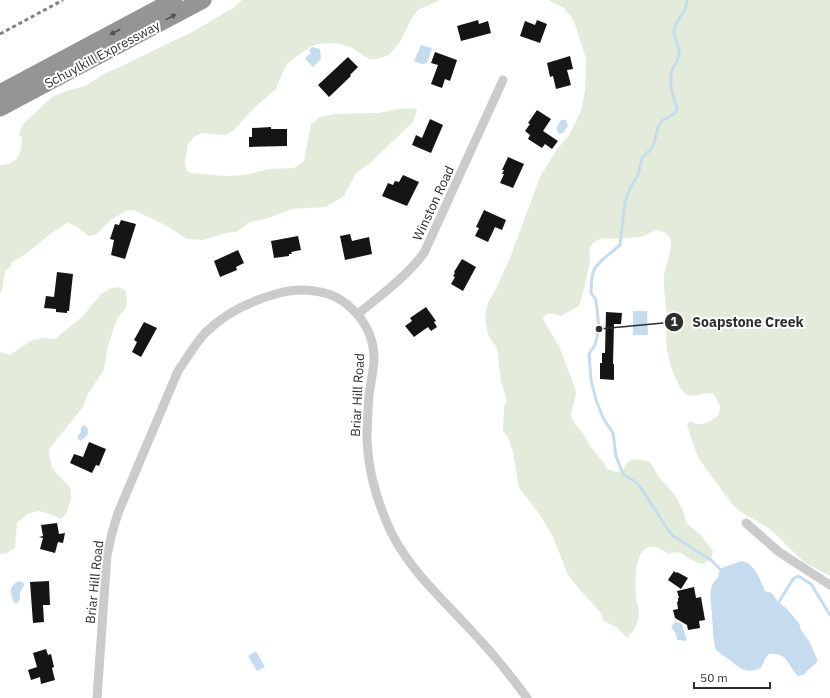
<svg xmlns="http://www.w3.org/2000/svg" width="830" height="698" font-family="'IBM Plex Sans',sans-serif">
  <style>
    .green { fill: #e3ecda }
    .water { fill: #c5dcee }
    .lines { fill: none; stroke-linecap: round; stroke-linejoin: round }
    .stream { stroke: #c5dcee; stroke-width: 3 }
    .building { fill: #151515 }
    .minor { stroke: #cbcbcb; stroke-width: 9 }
    .motorway { stroke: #959595; stroke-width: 17 }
    .rail { stroke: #838383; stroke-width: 3; stroke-dasharray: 4 3; stroke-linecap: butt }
    .oneway { fill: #525252 }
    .labels { text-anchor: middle; stroke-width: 4; stroke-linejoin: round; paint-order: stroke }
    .street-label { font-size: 13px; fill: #2e2e2e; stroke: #fff }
    .leader { fill: none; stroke: #2e2e2e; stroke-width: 1.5 }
    .callout-dot { fill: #2e2e2e; stroke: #fff; stroke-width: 1.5 }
    .mark-label { font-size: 12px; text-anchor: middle; font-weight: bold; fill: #fff }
    .callout-label { font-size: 14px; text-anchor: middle; font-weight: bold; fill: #2e2e2e; stroke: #fff; stroke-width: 4; stroke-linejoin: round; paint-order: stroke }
  </style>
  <rect width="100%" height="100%" fill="#fff"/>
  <g class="green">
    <path d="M 242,0 L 440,0 L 418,10 L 411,20 L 400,42 L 389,55 L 377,59 L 369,59 L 352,48 L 337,43 L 318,44 L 310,47 L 288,63 L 284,69 L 276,89 L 255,107 L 233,131 L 225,135 L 201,133 L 194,137 L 188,144 L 185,163 L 187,171 L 190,173 L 225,176 L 245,175 L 268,169 L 294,168 L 304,161 L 311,124 L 320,117 L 335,114 L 379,113 L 399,109 L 415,108 L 417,111 L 413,122 L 370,163 L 356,173 L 344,196 L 326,207 L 292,209 L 265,219 L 250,222 L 236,232 L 226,233 L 203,240 L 187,239 L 167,226 L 138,212 L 134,210 L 126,211 L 111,220 L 97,234 L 89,236 C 81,231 77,225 67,223 L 49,235 L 26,254 L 12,262 L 11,266 L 5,271 L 2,291 L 0,293 L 0,165 C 18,164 21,155 22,138 L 19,134 L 23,124 L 52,97 L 69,90 L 85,86 L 104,74 L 132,61 L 194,31 L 233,8 Z"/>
    <path d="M 548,0 L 830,0 L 830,576 L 804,562 L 770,529 L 741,512 L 732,504 L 699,459 L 696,452 L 687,425 L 690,421 C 701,428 710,422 719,415 L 720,406 L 714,394 C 705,391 695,398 687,395 C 683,393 681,389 679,385 C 671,371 666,352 666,336 C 666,331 667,326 667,321 C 667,305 663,290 664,275 C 666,264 671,254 671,242 C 670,234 662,230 655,230 L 644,236 L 640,237 L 610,239 L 603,238 L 594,242 L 590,247 L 589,252 L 590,262 L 585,285 L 579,306 L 561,316 L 551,313 L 546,314 L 543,319 L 559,346 L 575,388 L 576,393 L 571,414 L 572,420 L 582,432 L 590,446 L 604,463 L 606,468 L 616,472 L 622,471 L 628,462 L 633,459 L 644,460 L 650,462 L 659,477 L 674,494 L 682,508 L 687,524 L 700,534 L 713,551 L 711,560 L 702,564 C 698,563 694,561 690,559 C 681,554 681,550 669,554 C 665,552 660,547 656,547 C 631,542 635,590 637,604 C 638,607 639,610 639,613 C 639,622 634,632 627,638 L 616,627 L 602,620 L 602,614 L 580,590 L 568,575 L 553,537 L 540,515 L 519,488 L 513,452 L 508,437 L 503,431 L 504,407 L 507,400 L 501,382 L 497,348 L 488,335 L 485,319 L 486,310 L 488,303 L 496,289 L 510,258 L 540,177 L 555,152 L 569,135 L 581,111 L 585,90 L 586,59 L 574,21 L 564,8 Z"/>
    <polygon points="119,287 126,291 127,303 126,308 118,318 113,330 107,350 104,370 89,392 82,408 50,448 49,452 52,468 69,486 71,490 71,499 66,514 61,519 50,514 39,511 27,514 17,523 15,548 5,554 0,554 0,352 10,355 32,340 44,338 55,339 83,316 101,294 111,288"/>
  </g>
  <g class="water">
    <polygon points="421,45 432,48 427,63 422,64 414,61"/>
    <polygon points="312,47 320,49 321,59 313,67 305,59 308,55 311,54 309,50"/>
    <polygon points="561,120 566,120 568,126 563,133 559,134 556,128"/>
    <polygon points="633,311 647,311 648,335 633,335"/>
    <path d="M 83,425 L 87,427 C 90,435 86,437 80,441 L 77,437 L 81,432 L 81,428 Z"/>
    <path d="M 742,561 C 755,564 760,579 765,591 L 772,593 L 778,602 L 786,608 L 799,623 L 801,630 L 809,641 L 818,661 L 803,675 L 798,676 C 788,667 789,652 769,654 L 765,659 L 761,668 C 745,675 739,667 727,658 C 723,655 718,653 715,648 C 713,638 713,628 712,617 C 712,605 706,586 718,578 L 719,572 L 724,567 Z"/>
    <path d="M 19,581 L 24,583 L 24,586 L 20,592 L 20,599 L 17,603 L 14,603 C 11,594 7,587 19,581 Z"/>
    <path d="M 675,622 C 684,622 682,627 685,634 C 687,640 687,635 686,641 L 677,640 L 676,634 L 671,627 Z"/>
    <polygon points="256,651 265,667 257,671 248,656"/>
  </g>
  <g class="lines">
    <g class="stream">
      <path d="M 687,0 C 688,12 675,19 674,30 C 673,39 680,46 679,54 C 679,59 675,64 673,68 C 668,79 672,96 677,107 L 675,113 L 662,121 L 658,127 L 653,147 L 642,158 L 638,175 L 630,188 L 625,202 L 620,245 L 601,261 L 595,268 L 592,276 L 591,293 L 596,300 L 597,309 L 599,329 L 595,345 L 589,354 L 591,380 L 596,400 L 603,418 L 613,433 L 616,456 L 623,474 L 637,483 L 645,494 L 668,530 L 673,536 L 711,560 L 723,572"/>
      <polyline points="777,605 793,579 798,576 811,584 830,615"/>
    </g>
  </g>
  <g class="building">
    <polygon points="478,20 479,24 488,21 491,33 461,41 457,26"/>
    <polygon points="537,20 547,24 540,43 520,36 525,21 535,25"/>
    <polygon points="435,52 457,60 450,81 445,79 442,88 431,84 438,65 431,63"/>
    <polygon points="570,56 573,69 567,70 571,85 556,89 553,76 550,77 547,63"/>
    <polygon points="348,57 358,67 350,75 351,76 329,97 318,85"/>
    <polygon points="537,110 551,119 543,131 558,141 552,149 545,144 542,148 528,139 530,135 525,131 530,124 528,123"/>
    <polygon points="430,119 443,125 431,153 412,145 416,135 422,138"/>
    <polygon points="271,127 271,129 287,129 287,146 249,147 249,137 252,137 252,128"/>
    <polygon points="508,157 524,164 513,188 500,183 504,174 502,174 504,170 502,170"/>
    <polygon points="403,175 419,182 407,206 382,196 388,183 393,185 395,181 399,182"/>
    <polygon points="484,210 506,220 502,230 495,227 488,242 475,236 479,228 476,227"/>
    <polygon points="121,220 136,224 125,259 111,255 114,240 110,239 115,224 119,225"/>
    <polygon points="350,234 352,241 369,237 372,254 345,260 340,236"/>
    <polygon points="298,236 301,250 291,252 292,254 289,254 289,256 274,258 271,241"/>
    <polygon points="238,250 244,263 236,267 237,270 220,277 214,261"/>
    <polygon points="462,259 476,267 463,291 451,284 455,277 453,276 455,273 454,272"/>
    <polygon points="57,272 73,274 69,311 67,311 67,313 56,312 56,309 44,308 46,296 54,297"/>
    <polygon points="426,307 436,321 434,322 437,327 431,331 428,327 414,337 405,326 412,321 410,318"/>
    <polygon points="606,312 622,313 621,324 614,324 613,364 614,364 614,380 600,379 600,363 602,363 602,353 605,353"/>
    <polygon points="144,322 157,328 141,357 132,352 137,342 134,340"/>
    <polygon points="89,442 106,449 99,466 96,465 92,473 70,463 74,454 83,457"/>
    <polygon points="57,523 59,534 65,533 63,543 58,542 55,553 40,549 43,538 39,537 43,536 41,525"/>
    <polygon points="674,571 676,573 677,572 688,578 681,589 668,580"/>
    <polygon points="49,581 50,605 43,605 44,622 33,623 30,582"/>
    <polygon points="694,587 696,598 701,597 705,620 699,621 700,628 688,630 687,625 675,618 673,610 678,609 677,602 678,602 678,598 679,598 677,591"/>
    <polygon points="46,649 48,655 51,654 54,667 52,668 55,680 41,684 40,677 31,680 28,670 37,667 33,653"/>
  </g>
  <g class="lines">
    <g class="minor">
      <path d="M 358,314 C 381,295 406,277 424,253 L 503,80"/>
      <polyline points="746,523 779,552 830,585"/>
      <path d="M 97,698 L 107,555 L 112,533 L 118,513 L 178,371 C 187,358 195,344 205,333 C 226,312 255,299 283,292 C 302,288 325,290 341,300 C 362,314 375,336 374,361 C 373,372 371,383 369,394 C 368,409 367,425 367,440 C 368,471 378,504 391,532 C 410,570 440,597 468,627 C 489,649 509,673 527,698"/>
    </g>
    <g class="motorway">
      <polyline points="0,93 174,0"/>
      <polyline points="0,108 203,0"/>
    </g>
    <polyline class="rail" points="0,34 63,0"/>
  </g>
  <defs><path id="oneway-solid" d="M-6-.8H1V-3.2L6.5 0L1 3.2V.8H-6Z"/></defs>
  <g class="oneway">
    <use href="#oneway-solid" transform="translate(171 17) rotate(-28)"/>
    <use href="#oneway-solid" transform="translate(115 32) rotate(152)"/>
  </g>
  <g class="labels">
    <g class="street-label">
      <text transform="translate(102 54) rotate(-28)" y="5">Schuylkill Expressway</text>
      <text transform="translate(433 203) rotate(-65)" y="5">Winston Road</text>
      <text transform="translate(357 395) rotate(-87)" y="5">Briar Hill Road</text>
      <text transform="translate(94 582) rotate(-84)" y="5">Briar Hill Road</text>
    </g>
  </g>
  <path class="leader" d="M599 329L674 322"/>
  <g class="callout-dot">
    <circle cx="599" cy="329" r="4"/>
    <circle cx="674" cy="322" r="10"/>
  </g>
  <g class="mark-label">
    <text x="674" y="326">1</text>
  </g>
  <g class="callout-label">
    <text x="748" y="327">Soapstone Creek</text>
  </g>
  <path d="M694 682v6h76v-6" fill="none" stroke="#2e2e2e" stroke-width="2"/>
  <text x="700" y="682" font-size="12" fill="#2e2e2e" stroke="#ffffff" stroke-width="3" paint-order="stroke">50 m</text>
</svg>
